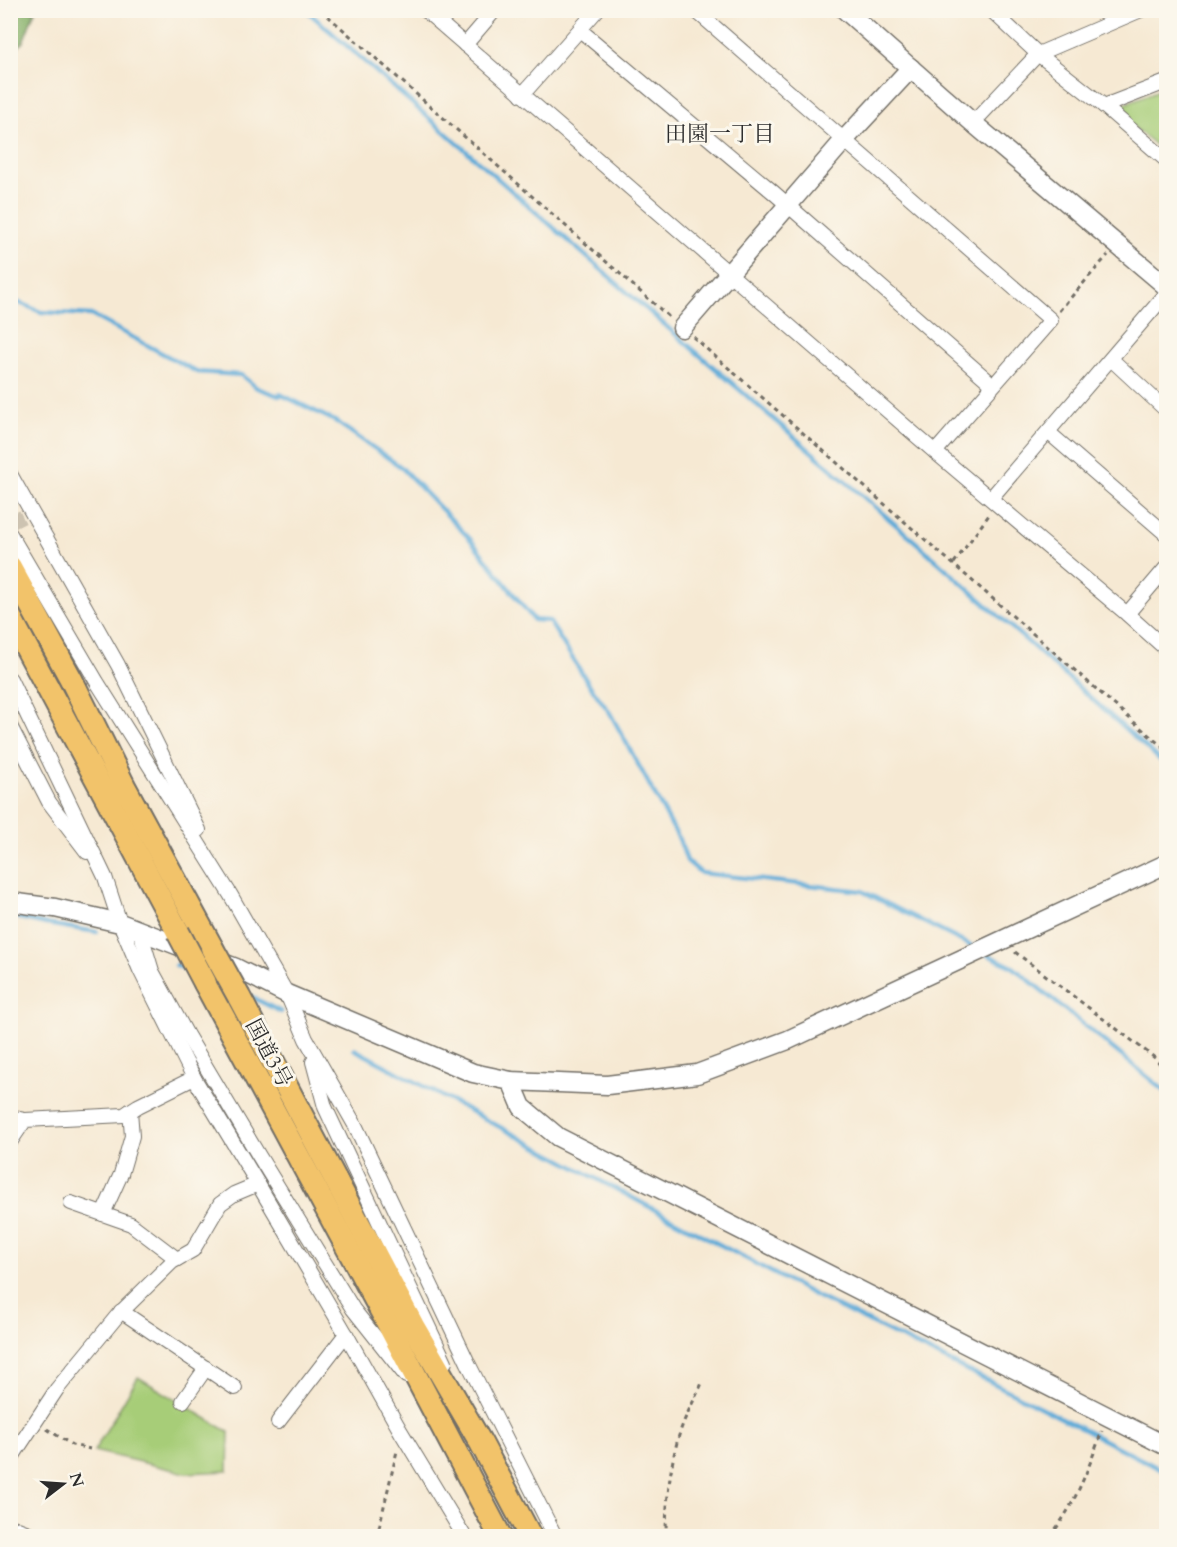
<svg xmlns="http://www.w3.org/2000/svg" width="1177" height="1547" font-family="Cardo,'Noto Serif JP',serif">
  <style>
    .green { fill: #a7cd78; stroke: #697c52; stroke-width: 1.5 }
    .forest { fill: #85b068; stroke: #586e4a; stroke-width: 1.5 }
    .lines { fill: none; stroke-linecap: round; stroke-linejoin: round }
    .stream { stroke: #5fabd8; stroke-width: 4.5 }
    .minor-tunnel { stroke: #cdc3b1; stroke-width: 14; stroke-dasharray: 14 7; stroke-linecap: butt }
    .minor-casing { stroke: #726e66; stroke-width: 16 }
    .tertiary-casing { stroke: #726e66; stroke-width: 21 }
    .trunk-casing { stroke: #726e66; stroke-width: 26 }
    .path { stroke: #726e66; stroke-width: 3; stroke-dasharray: 4.5 4.5; stroke-linecap: butt }
    .minor { stroke: #fff; stroke-width: 14 }
    .tertiary { stroke: #fff; stroke-width: 18 }
    .trunk { stroke: #f2c36a; stroke-width: 22 }
    .trunk-bridge-casing { stroke: #726e66; stroke-width: 26; stroke-linecap: butt }
    .trunk-bridge { stroke: #f2c36a; stroke-width: 22 }
    .labels { text-anchor: middle; stroke-width: 6; stroke-linejoin: round; paint-order: stroke }
    .street-label { font-size: 21px; fill: #2b2b2b; stroke: #fbf7ec }
    .neighbourhood-label { font-size: 22px; fill: #2b2b2b; stroke: #fbf7ec }
  </style>
  <rect width="100%" height="100%" fill="#fbf7ec"/>
  <filter id="ink" filterUnits="userSpaceOnUse"><feTurbulence type="fractalNoise" baseFrequency=".0167" numOctaves="2"/><feDisplacementMap in="SourceGraphic" scale="12" xChannelSelector="R" yChannelSelector="G"/><feConvolveMatrix kernelMatrix="1 2 1 2 8 2 1 2 1" color-interpolation-filters="sRGB"/></filter>
  <filter id="wash" filterUnits="userSpaceOnUse"><feTurbulence type="fractalNoise" baseFrequency=".008" numOctaves="4" result="noise"/><feDisplacementMap in="SourceGraphic" scale="24" xChannelSelector="R" yChannelSelector="G"/><feGaussianBlur stdDeviation="1.35" result="paint"/><feColorMatrix in="noise" values="0 0 0 0 0 0 0 0 0 0 0 0 0 0 0 0 0 1.4 0 .05"/><feComposite in="paint" operator="in"/></filter>
  <g filter="url(#wash)">
    <rect width="100%" height="100%" fill="#f6e9d3"/>
    <g class="green">
      <polygon points="1166,87 1166,154 1112,109"/>
      <polygon points="138,1377 229,1432 228,1471 186,1473 94,1451"/>
    </g>
    <polygon class="forest" points="11,10 35,11 23,42 11,55"/>
    <g class="lines">
      <g class="stream">
        <polyline points="306,10 629,294 918,544 1166,765"/>
        <polyline points="10,299 41,312 91,315 197,372 241,375 257,388 279,396 280,394 335,421 401,467 470,539 534,620 549,621 588,683 610,713 679,839 687,861 701,873 862,891 973,947"/>
        <polyline points="10,916 46,924 97,932"/>
        <polyline points="986,954 1013,967 1166,1092"/>
        <polyline points="176,965 190,971"/>
        <polyline points="248,995 281,1012"/>
        <polyline points="354,1049 816,1296 997,1385 1166,1472"/>
      </g>
    </g>
  </g>
  <g filter="url(#ink)">
    <g class="lines">
      <polyline class="minor-tunnel" points="10,523 32,512"/>
      <defs>
        <g id="minor">
          <polyline points="425,10 935,452 1127,614 1166,649"/>
          <polyline points="695,10 1051,320 935,452"/>
          <polyline points="991,10 1038,54 1104,106 1166,160"/>
          <polyline points="580,30 773,192 993,385"/>
          <polyline points="465,45 495,10"/>
          <polyline points="522,95 597,10"/>
          <polyline points="1104,106 1166,82"/>
          <polyline points="973,123 1038,54 1141,10"/>
          <polyline points="1111,359 1166,410"/>
          <polyline points="1048,432 1166,534"/>
          <polyline points="10,474 118,665 199,830"/>
          <polyline points="991,498 1166,294"/>
          <polyline points="10,534 97,682 230,894 287,994 306,1039 355,1125 468,1363 555,1536"/>
          <polyline points="1127,614 1166,568"/>
          <polyline points="10,679 105,877 120,923 140,970 194,1078 258,1184 346,1334 401,1432 464,1536"/>
          <polyline points="10,726 49,802 87,852"/>
          <polyline points="140,931 152,971 187,1035 259,1156 353,1309 406,1376"/>
          <polyline points="313,1062 325,1107 445,1362"/>
          <polyline points="10,1117 25,1120"/>
          <polyline points="10,1142 25,1120 124,1115 138,1106 194,1078"/>
          <polyline points="71,1203 131,1224 177,1259"/>
          <polyline points="103,1214 121,1174 132,1136 130,1111"/>
          <polyline points="121,1311 235,1388"/>
          <polyline points="183,1401 206,1368"/>
          <polyline points="278,1422 346,1334"/>
          <polyline points="10,1460 57,1389 118,1315 172,1262 193,1250 220,1204 234,1194 258,1184"/>
          <polyline points="10,1526 36,1536"/>
        </g>
        <g id="tertiary">
          <polyline points="845,10 973,123 1166,286"/>
          <polyline points="682,328 845,139 911,68"/>
          <polyline points="10,902 55,908 120,923 236,968 287,994 473,1073 511,1081 607,1085 697,1074 788,1040 1166,864"/>
          <polyline points="511,1081 522,1107 558,1137 1166,1446"/>
        </g>
        <g id="trunk">
          <polyline points="10,567 71,679 124,786 212,948"/>
          <polyline points="10,617 178,932"/>
          <polyline points="205,983 382,1312 500,1536"/>
          <polyline points="239,997 413,1326 481,1443 530,1536"/>
        </g>
      </defs>
      <use href="#minor" class="minor-casing"/>
      <use href="#tertiary" class="tertiary-casing"/>
      <use href="#trunk" class="trunk-casing"/>
      <g class="path">
        <polyline points="321,10 669,317"/>
        <polyline points="1059,311 1108,255"/>
        <polyline points="693,337 1166,750"/>
        <polyline points="954,563 989,515"/>
        <polyline points="1015,952 1155,1058 1166,1071"/>
        <polyline points="47,1429 72,1445 90,1449"/>
        <polyline points="377,1536 397,1451"/>
        <path d="M 666,1536 C 666,1502 670,1462 681,1429 C 687,1412 696,1397 703,1381"/>
        <path d="M 1050,1536 C 1074,1508 1089,1467 1102,1431"/>
      </g>
      <use href="#minor" class="minor"/>
      <use href="#tertiary" class="tertiary"/>
      <use href="#trunk" class="trunk"/>
      <defs>
        <g id="trunk-bridge">
          <polyline points="178,932 205,983"/>
          <polyline points="212,948 239,997"/>
        </g>
      </defs>
      <use href="#trunk-bridge" class="trunk-bridge-casing"/>
      <use href="#trunk-bridge" class="trunk-bridge"/>
    </g>
  </g>
  <g class="labels">
    <g class="street-label">
      <text transform="translate(269 1053) rotate(62)" y="7">国道3号</text>
    </g>
    <g class="neighbourhood-label">
      <text x="720" y="141">田園一丁目</text>
    </g>
  </g>
  <rect width="1177" height="1547" fill="none" stroke="#fbf7ec" stroke-width="36"/>
  <g transform="translate(63 1484) rotate(73)" stroke="#fbf7ec" stroke-width="4.5" paint-order="stroke">
  <path d="M0-4.5L10 22L0 15L-10 22Z" fill="#2b2b2b"/>
  <text y="-9" font-size="16" font-weight="bold" text-anchor="middle" fill="#2b2b2b">N</text>
  </g>
</svg>
